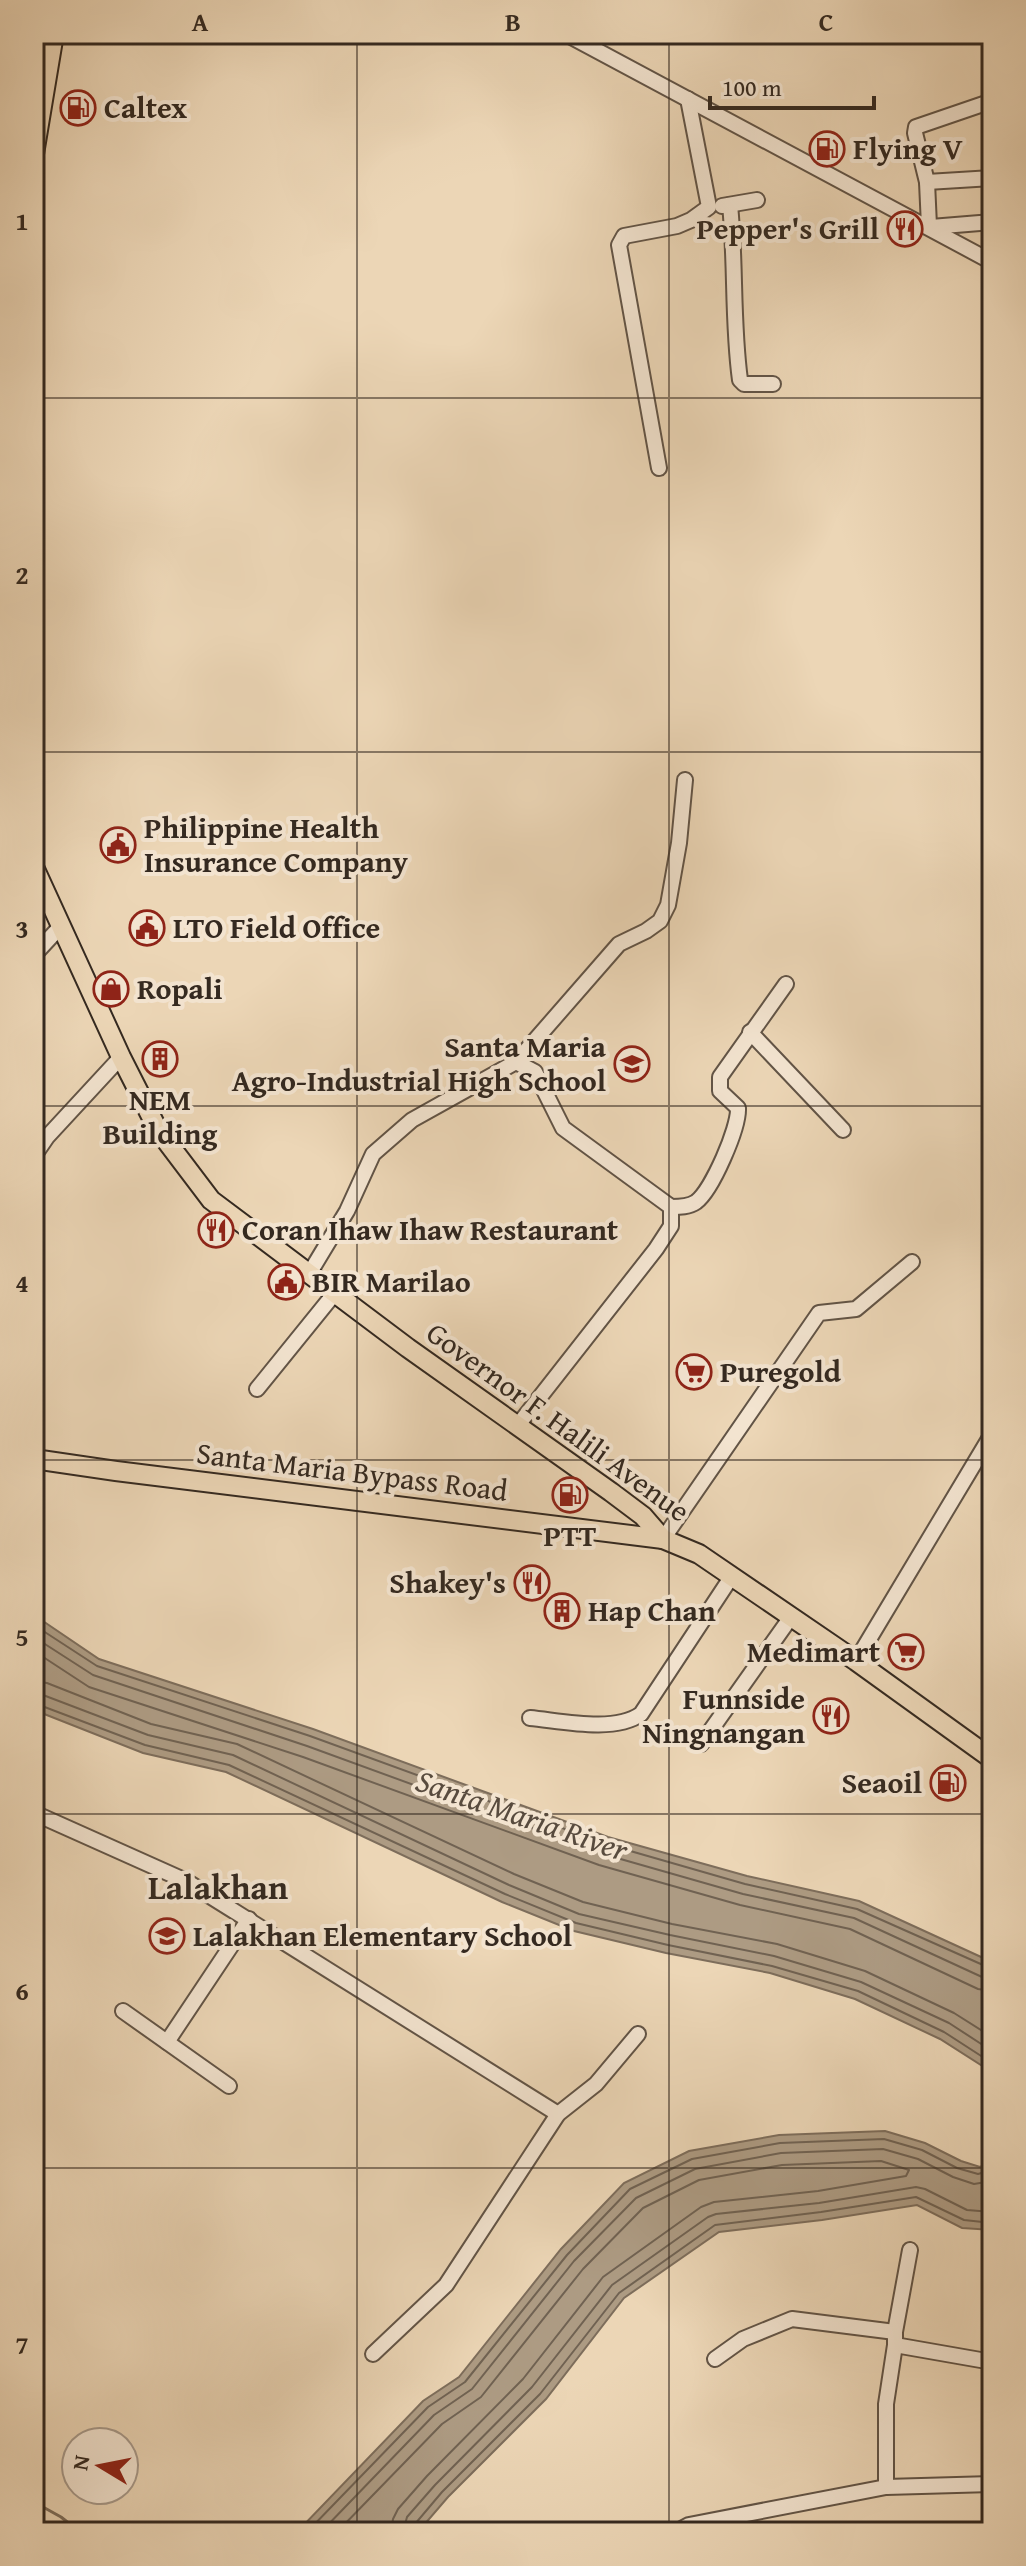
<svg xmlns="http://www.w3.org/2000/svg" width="1026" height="2566" font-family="'Gentium Book Plus',serif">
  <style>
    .water { fill: #ad9b83; stroke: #7d6d5b; stroke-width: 2 }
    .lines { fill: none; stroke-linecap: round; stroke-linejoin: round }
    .shore { stroke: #706252; stroke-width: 2 }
    .stream { stroke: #7d6d5b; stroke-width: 3 }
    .minor-casing { stroke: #625446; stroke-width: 18 }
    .major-casing { stroke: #342920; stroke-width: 22 }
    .minor { stroke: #f3e4d0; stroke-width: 14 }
    .major { stroke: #ecd6b6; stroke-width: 18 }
    .grid { fill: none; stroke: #342920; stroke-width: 2; stroke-opacity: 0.55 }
    .labels { text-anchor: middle; stroke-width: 8; stroke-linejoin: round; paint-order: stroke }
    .poi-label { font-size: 30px; font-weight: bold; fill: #342920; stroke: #f3e4d0; text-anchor: start }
    .street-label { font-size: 30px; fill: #342920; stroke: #f3e4d0 }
    .water-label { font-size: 32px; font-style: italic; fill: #584b3e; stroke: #f3e4d0 }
    .quarter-label { font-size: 34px; font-weight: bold; fill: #342920; stroke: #f3e4d0 }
    .neatline { fill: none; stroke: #342920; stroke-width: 3 }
    .grid-label { font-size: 26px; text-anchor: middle; font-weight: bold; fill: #342920 }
  </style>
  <rect width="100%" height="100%" fill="#ecd6b6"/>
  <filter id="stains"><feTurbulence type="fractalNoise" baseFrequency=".0025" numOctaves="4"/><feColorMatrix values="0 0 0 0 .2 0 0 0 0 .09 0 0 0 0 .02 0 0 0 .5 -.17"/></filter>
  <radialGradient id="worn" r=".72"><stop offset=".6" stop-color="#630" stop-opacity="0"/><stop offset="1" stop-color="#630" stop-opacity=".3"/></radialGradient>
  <g class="water">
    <polygon points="34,1615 99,1659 313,1729 608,1837 747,1876 859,1901 992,1962 992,2076 987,2069 940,2039 855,1999 770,1973 666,1953 574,1931 502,1902 226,1772 143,1753 34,1710"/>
    <polygon points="885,2131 925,2143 961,2161 980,2167 992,2161 992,2230 962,2228 917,2205 822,2220 719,2232 624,2298 546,2399 448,2497 418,2532 297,2532 423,2401 459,2377 561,2249 624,2183 689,2151 779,2135"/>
  </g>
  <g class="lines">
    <g class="shore">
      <polyline points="34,1625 97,1666 310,1736 606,1844 745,1884 857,1909 992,1969"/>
      <polyline points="34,1637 93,1675 307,1746 603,1854 743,1894 854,1918 982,1977 992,1979"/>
      <polyline points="34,1651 89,1687 303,1757 599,1865 740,1905 850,1929 978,1989 992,1991"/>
      <polyline points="34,1681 47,1683 151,1724 237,1744 514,1874 583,1902 672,1924 777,1944 865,1971 954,2013 992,2037"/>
      <polyline points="34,1693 43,1695 148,1735 233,1755 509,1885 579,1914 670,1935 774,1956 861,1982 949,2023 992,2051"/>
      <polyline points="34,1703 145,1745 229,1765 505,1894 576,1923 668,1945 772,1966 858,1991 944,2032 992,2063"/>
      <polyline points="307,2532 428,2407 465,2382 567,2255 630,2189 692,2159 780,2143 884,2139 922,2150 957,2168 978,2174 992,2170"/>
      <polyline points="321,2532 434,2415 472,2389 574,2261 636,2198 695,2169 781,2153 883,2149 918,2159 953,2177 974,2184 992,2181"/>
      <polyline points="337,2532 442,2424 481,2397 583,2269 643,2208 699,2180 782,2165 881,2161 909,2170 906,2176 818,2191 714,2202 701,2207 603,2277 523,2379 427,2476 398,2509 393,2519 391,2532"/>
      <polyline points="403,2532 407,2517 435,2485 532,2387 612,2285 708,2217 716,2214 819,2203 916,2187 925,2189 967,2210 992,2212"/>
      <polyline points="413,2532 415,2524 442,2492 540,2394 619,2293 715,2225 821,2212 916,2197 964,2220 992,2223"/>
    </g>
    <polyline class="stream" points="34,2502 61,2517 80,2532"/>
    <defs>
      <g id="minor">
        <polyline points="566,34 992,262"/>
        <polyline points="927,182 992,178"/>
        <path d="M 730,205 C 736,263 732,322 740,380 L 744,384 L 773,384"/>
        <polyline points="722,206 757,200"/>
        <polyline points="929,226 927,182 915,133 916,127 992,101"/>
        <polyline points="931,227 992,222"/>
        <polyline points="659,468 619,245 624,236 677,226 691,220 709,207 688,99"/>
        <polyline points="34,955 61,926"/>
        <polyline points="750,1032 843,1130"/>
        <polyline points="516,1062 619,944 646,931 660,921 668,905 679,843 685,780"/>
        <polyline points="34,1156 47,1137 121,1057"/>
        <path d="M 309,1274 L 347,1211 L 373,1154 L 412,1120 L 516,1062 L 535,1072 L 563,1128 L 671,1207 C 680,1207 689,1207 696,1202 C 712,1190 739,1128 738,1108 L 720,1091 L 720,1077 L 786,984"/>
        <polyline points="257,1389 334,1294"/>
        <polyline points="518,1425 656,1249 671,1226 671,1207"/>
        <polyline points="663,1539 819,1313 856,1309 912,1262"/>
        <polyline points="856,1661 992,1434"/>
        <path d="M 530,1718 C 562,1721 614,1733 641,1714 L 732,1576"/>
        <polyline points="701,1744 791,1617"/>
        <polyline points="34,1813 186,1881 558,2114"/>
        <polyline points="123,2011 229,2086"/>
        <polyline points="167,2042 249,1919"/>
        <polyline points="895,2345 992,2362"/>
        <polyline points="373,2354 446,2285 558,2114 596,2084 638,2034"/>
        <polyline points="715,2359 743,2339 792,2319 895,2332"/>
        <polyline points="886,2487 886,2404 895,2345 895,2332 910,2250"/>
        <polyline points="676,2532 689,2525 886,2487 992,2484"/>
      </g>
      <g id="major">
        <polyline points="34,154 54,34"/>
        <polyline points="34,867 121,1057 158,1130 211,1200 408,1348 611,1492 643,1516 663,1539 699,1554 856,1661 992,1759"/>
        <polyline points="34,1459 116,1471 663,1539"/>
      </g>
    </defs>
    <use href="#minor" class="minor-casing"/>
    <use href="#major" class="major-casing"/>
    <use href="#minor" class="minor"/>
    <use href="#major" class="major"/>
  </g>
  <path class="grid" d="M 357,34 L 357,2532M 669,34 L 669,2532M 34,398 L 992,398M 34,752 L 992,752M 34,1106 L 992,1106M 34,1460 L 992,1460M 34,1814 L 992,1814M 34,2168 L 992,2168"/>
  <defs>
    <symbol id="fuel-ring" viewBox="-11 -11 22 22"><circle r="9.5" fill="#f3e4d0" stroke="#8f2418" stroke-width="1.5"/><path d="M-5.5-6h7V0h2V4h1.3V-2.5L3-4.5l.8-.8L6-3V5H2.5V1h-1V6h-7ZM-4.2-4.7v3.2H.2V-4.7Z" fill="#8f2418"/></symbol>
    <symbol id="restaurant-ring" viewBox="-11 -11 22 22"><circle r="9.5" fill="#f3e4d0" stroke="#8f2418" stroke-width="1.5"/><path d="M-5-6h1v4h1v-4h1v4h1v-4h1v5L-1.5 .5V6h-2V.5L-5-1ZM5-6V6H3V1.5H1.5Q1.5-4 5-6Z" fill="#8f2418"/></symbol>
    <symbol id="civic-ring" viewBox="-11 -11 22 22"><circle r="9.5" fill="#f3e4d0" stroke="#8f2418" stroke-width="1.5"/><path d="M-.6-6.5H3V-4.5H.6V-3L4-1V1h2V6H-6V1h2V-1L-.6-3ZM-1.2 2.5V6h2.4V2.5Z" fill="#8f2418"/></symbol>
    <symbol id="shop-ring" viewBox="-11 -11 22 22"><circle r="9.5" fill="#f3e4d0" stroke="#8f2418" stroke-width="1.5"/><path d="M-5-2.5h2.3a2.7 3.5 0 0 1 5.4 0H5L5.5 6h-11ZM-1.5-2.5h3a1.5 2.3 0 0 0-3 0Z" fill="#8f2418"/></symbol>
    <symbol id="building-ring" viewBox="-11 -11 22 22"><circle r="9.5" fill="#f3e4d0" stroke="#8f2418" stroke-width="1.5"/><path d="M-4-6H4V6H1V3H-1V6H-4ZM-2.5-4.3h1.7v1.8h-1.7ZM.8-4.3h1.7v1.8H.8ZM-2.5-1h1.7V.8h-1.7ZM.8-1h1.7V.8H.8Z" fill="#8f2418"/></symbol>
    <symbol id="school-ring" viewBox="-11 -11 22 22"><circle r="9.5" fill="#f3e4d0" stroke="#8f2418" stroke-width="1.5"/><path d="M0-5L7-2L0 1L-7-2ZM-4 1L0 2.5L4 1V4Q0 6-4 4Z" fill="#8f2418"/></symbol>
    <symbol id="supermarket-ring" viewBox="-11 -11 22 22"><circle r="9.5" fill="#f3e4d0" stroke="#8f2418" stroke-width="1.5"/><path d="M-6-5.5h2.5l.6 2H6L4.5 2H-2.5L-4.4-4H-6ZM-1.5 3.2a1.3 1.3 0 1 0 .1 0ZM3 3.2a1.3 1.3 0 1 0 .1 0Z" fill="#8f2418"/></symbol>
  </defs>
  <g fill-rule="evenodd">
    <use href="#fuel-ring" x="58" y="88" width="40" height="40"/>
    <use href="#fuel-ring" x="807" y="129" width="40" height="40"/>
    <use href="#restaurant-ring" x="885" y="209" width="40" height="40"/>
    <use href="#civic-ring" x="98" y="825" width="40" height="40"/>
    <use href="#civic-ring" x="127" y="908" width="40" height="40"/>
    <use href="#shop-ring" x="91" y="969" width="40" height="40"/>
    <use href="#building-ring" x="140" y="1039" width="40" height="40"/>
    <use href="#school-ring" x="612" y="1044" width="40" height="40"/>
    <use href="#restaurant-ring" x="196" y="1210" width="40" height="40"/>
    <use href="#civic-ring" x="266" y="1262" width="40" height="40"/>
    <use href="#supermarket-ring" x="674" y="1352" width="40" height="40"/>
    <use href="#fuel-ring" x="550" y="1475" width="40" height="40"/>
    <use href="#restaurant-ring" x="512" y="1563" width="40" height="40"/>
    <use href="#building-ring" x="542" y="1591" width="40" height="40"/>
    <use href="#supermarket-ring" x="886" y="1632" width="40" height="40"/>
    <use href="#restaurant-ring" x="811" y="1696" width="40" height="40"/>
    <use href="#fuel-ring" x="928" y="1763" width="40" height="40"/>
    <use href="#school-ring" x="147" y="1916" width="40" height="40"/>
  </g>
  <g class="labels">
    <g class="poi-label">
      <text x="104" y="118">Caltex</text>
      <text x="853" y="159">Flying V</text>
      <text x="879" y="239" text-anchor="end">Pepper's Grill</text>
      <text x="144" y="838">Philippine Health<tspan x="144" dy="34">Insurance Company</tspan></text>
      <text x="173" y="938">LTO Field Office</text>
      <text x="137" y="999">Ropali</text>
      <text x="606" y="1057" text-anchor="end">Santa Maria<tspan x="606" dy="34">Agro-Industrial High School</tspan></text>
      <text x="160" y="1110" text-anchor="middle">NEM<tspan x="160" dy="34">Building</tspan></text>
      <text x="242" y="1240">Coran Ihaw Ihaw Restaurant</text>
      <text x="312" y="1292">BIR Marilao</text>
      <text x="720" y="1382">Puregold</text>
      <text x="570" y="1546" text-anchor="middle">PTT</text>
      <text x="506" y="1593" text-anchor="end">Shakey's</text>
      <text x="588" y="1621">Hap Chan</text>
      <text x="880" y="1662" text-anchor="end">Medimart</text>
      <text x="805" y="1709" text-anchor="end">Funnside<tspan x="805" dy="34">Ningnangan</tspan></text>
      <text x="922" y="1793" text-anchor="end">Seaoil</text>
      <text x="193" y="1946">Lalakhan Elementary School</text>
    </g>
    <g class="street-label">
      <text transform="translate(558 1422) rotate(36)" y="10">Governor F. Halili Avenue</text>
      <text transform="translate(352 1472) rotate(7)" y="10">Santa Maria Bypass Road</text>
    </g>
    <g class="water-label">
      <text transform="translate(522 1815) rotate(19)" y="11">Santa Maria River</text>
    </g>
    <g class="quarter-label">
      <text x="218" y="1899">Lalakhan</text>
    </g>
  </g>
  <rect width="1026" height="2566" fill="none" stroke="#ecd6b6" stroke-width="88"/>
  <g transform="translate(100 2466) rotate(280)"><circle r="38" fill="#f3e4d0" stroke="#a7998a" stroke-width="2"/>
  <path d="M0-6L14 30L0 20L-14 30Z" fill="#8f2418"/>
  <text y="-12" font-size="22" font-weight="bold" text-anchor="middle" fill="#342920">N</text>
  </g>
  <path d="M710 96v12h164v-12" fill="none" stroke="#342920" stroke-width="4"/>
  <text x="722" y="96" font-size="24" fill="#342920" stroke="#f3e4d0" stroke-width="6" paint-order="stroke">100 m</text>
  <rect x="44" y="44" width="938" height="2478" class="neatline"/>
  <g class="grid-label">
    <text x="200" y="31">A</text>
    <text x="513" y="31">B</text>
    <text x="826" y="31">C</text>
    <text x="22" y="230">1</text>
    <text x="22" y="584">2</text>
    <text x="22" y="938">3</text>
    <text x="22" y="1292">4</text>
    <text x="22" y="1646">5</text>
    <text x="22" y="2000">6</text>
    <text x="22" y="2354">7</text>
  </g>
  <rect width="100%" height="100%" filter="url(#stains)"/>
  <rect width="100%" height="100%" fill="url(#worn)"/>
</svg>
